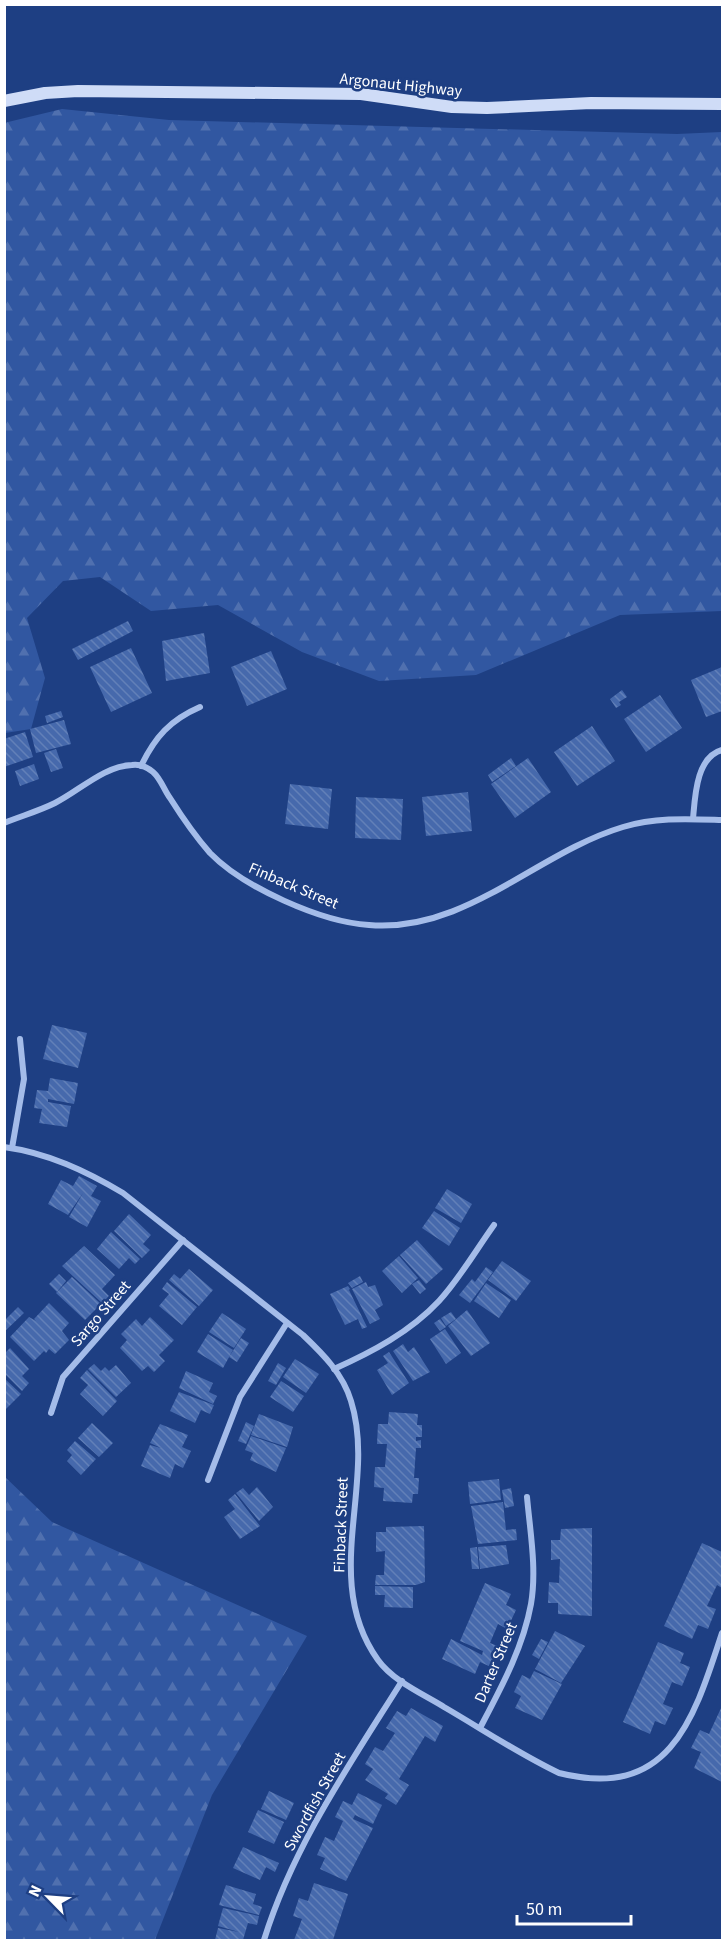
<svg xmlns="http://www.w3.org/2000/svg" width="727" height="1945" font-family="'Source Sans 3',sans-serif">
  <style>
    .forest { fill: url(#forest-firs) }
    .building { fill: url(#building-back-hatch) }
    .lines { fill: none; stroke-linecap: round; stroke-linejoin: round }
    .street { stroke: #a4bce9; stroke-width: 6 }
    .secondary { stroke: #cfdcf7; stroke-width: 12 }
    .labels { text-anchor: middle; stroke-width: 5; stroke-linejoin: round; paint-order: stroke }
    .street-label { font-size: 16px; fill: #fff; stroke: #1e3f83 }
  </style>
  <defs>
    <pattern id="forest-firs" width="22" height="20" patternUnits="userSpaceOnUse" patternTransform="scale(1.5)"><rect width="22" height="20" fill="#3157a1"/><path d="M5 1l3.5 6h-7zM16 11l3.5 6h-7z" fill="#5070af"/></pattern>
    <pattern id="building-back-hatch" width="6" height="6" patternUnits="userSpaceOnUse" patternTransform="scale(1.5)"><rect width="6" height="6" fill="#4669ac"/><path d="M-1 5l2 2M0 0l6 6M5-1l2 2" fill="none" stroke="#6280b8"/></pattern>
  </defs>
  <rect width="100%" height="100%" fill="#1e3f83"/>
  <g class="forest">
    <polygon points="62,109 169,120 677,134 722,132 722,611 620,615 476,675 379,681 302,652 218,605 151,611 100,577 63,581 27,618 45,678 31,729 5,733 4,123"/>
    <polygon points="5,1477 52,1522 307,1636 212,1795 155,1940 5,1940"/>
  </g>
  <g class="building">
    <polygon points="128,621 133,631 78,660 72,649"/>
    <polygon points="204,633 210,673 166,681 162,641"/>
    <polygon points="131,648 152,693 111,712 90,667"/>
    <polygon points="271,651 287,689 247,706 231,667"/>
    <polygon points="722,667 722,711 706,717 691,680"/>
    <polygon points="622,690 627,697 619,702 621,705 616,708 610,699"/>
    <polygon points="660,695 682,728 646,752 624,719"/>
    <polygon points="61,711 63,717 47,723 45,716"/>
    <polygon points="64,720 71,744 36,753 30,729"/>
    <polygon points="592,726 615,761 577,786 554,752"/>
    <polygon points="25,732 33,757 4,767 4,739"/>
    <polygon points="56,749 63,768 51,772 44,753"/>
    <polygon points="511,758 516,766 492,782 488,775"/>
    <polygon points="528,758 551,792 515,818 491,784"/>
    <polygon points="34,764 39,779 20,786 15,771"/>
    <polygon points="290,784 332,789 328,829 285,824"/>
    <polygon points="468,792 472,831 426,836 422,797"/>
    <polygon points="356,797 403,799 401,840 355,838"/>
    <polygon points="52,1025 87,1033 78,1068 43,1059"/>
    <polygon points="50,1078 78,1083 74,1104 48,1099 48,1102 71,1106 67,1127 39,1123 42,1109 34,1108 37,1090 48,1091"/>
    <polygon points="79,1176 97,1186 91,1196 101,1201 87,1227 69,1217 83,1193 68,1215 48,1204 61,1180 73,1186"/>
    <polygon points="447,1189 472,1204 461,1223 435,1208"/>
    <polygon points="434,1211 460,1228 449,1246 422,1228"/>
    <polygon points="129,1214 151,1235 143,1244 150,1250 142,1258 114,1231"/>
    <polygon points="111,1232 140,1259 135,1264 129,1258 119,1269 97,1249"/>
    <polygon points="417,1240 443,1269 426,1284 400,1255"/>
    <polygon points="84,1246 115,1275 102,1289 109,1296 102,1303 62,1266"/>
    <polygon points="399,1256 418,1278 402,1293 382,1271"/>
    <polygon points="502,1261 531,1281 516,1301 488,1280"/>
    <polygon points="486,1267 493,1272 470,1303 459,1295 472,1279 475,1282"/>
    <polygon points="189,1269 213,1290 199,1306 169,1280 174,1274 180,1279"/>
    <polygon points="59,1274 66,1281 57,1292 49,1284"/>
    <polygon points="360,1276 363,1282 352,1288 348,1283"/>
    <polygon points="72,1277 101,1304 85,1320 56,1293"/>
    <polygon points="419,1280 426,1289 420,1294 412,1284"/>
    <polygon points="167,1282 197,1307 182,1325 159,1306 169,1294 162,1289"/>
    <polygon points="366,1282 368,1287 375,1285 383,1305 375,1310 380,1319 370,1324 352,1289"/>
    <polygon points="486,1283 511,1300 499,1318 474,1301"/>
    <polygon points="348,1286 350,1289 346,1292 349,1290 367,1327 362,1329 358,1319 345,1325 330,1294"/>
    <polygon points="49,1303 69,1323 62,1331 69,1340 55,1354 49,1349 46,1353 44,1351 34,1361 10,1337 29,1317 36,1321 34,1319"/>
    <polygon points="18,1307 24,1313 4,1332 4,1321"/>
    <polygon points="467,1310 490,1343 471,1356 448,1326"/>
    <polygon points="451,1312 456,1319 446,1326 441,1318"/>
    <polygon points="222,1313 246,1329 234,1348 209,1332"/>
    <polygon points="150,1317 174,1340 159,1355 165,1361 154,1372 148,1366 142,1371 120,1348 127,1340 121,1334 136,1319 142,1326"/>
    <polygon points="440,1319 446,1327 440,1331 434,1323"/>
    <polygon points="445,1329 461,1353 446,1364 430,1339"/>
    <polygon points="208,1334 233,1350 223,1368 197,1352"/>
    <polygon points="241,1338 249,1343 237,1362 229,1357"/>
    <polygon points="403,1344 408,1352 414,1347 430,1372 413,1381 393,1351"/>
    <polygon points="10,1348 29,1369 22,1376 29,1383 22,1391 5,1374 5,1353"/>
    <polygon points="389,1352 409,1383 392,1395 377,1370 388,1363 383,1356"/>
    <polygon points="295,1359 319,1374 306,1393 283,1377"/>
    <polygon points="278,1363 286,1368 276,1385 268,1381"/>
    <polygon points="94,1364 101,1371 105,1367 109,1371 116,1365 131,1383 116,1397 88,1369"/>
    <polygon points="87,1370 117,1401 103,1416 80,1394 88,1385 80,1378"/>
    <polygon points="186,1371 213,1383 209,1392 217,1396 213,1404 179,1388"/>
    <polygon points="4,1378 21,1394 4,1411"/>
    <polygon points="281,1381 304,1396 293,1412 270,1397"/>
    <polygon points="179,1392 214,1405 210,1414 201,1410 195,1423 170,1411"/>
    <polygon points="389,1412 418,1414 417,1425 422,1425 422,1437 416,1437 416,1441 421,1440 421,1448 416,1448 414,1478 419,1478 418,1494 413,1494 412,1503 383,1501 384,1488 374,1487 375,1467 385,1467 387,1444 377,1444 378,1424 388,1424"/>
    <polygon points="259,1414 293,1427 287,1447 251,1435"/>
    <polygon points="246,1422 254,1426 246,1444 238,1441"/>
    <polygon points="92,1423 113,1443 99,1457 78,1438"/>
    <polygon points="160,1424 188,1435 182,1447 191,1451 183,1468 175,1464 170,1478 141,1466 150,1445 161,1448 150,1443"/>
    <polygon points="251,1436 286,1448 276,1472 250,1460 253,1453 245,1450"/>
    <polygon points="75,1441 96,1459 81,1475 67,1461 72,1455 67,1450"/>
    <polygon points="499,1479 501,1500 470,1504 468,1482"/>
    <polygon points="257,1487 273,1507 259,1521 236,1493 243,1488 249,1495"/>
    <polygon points="511,1488 514,1506 505,1508 502,1490"/>
    <polygon points="235,1494 260,1526 240,1539 224,1517 235,1509 228,1500"/>
    <polygon points="503,1502 506,1530 516,1529 517,1540 478,1544 471,1506"/>
    <polygon points="424,1526 425,1582 416,1585 375,1585 376,1575 384,1575 385,1551 376,1552 376,1532 386,1532 386,1527"/>
    <polygon points="592,1528 592,1616 558,1614 558,1603 548,1603 549,1582 559,1583 560,1559 551,1560 551,1540 560,1540 561,1529"/>
    <polygon points="702,1543 722,1552 722,1588 717,1585 707,1606 716,1609 708,1629 698,1625 692,1639 664,1626"/>
    <polygon points="506,1545 509,1564 480,1569 478,1547"/>
    <polygon points="477,1547 479,1569 472,1569 470,1548"/>
    <polygon points="485,1583 511,1594 506,1605 516,1610 507,1629 498,1624 490,1643 500,1647 491,1667 480,1662 475,1674 442,1659 451,1639 482,1655 483,1651 460,1641"/>
    <polygon points="375,1586 413,1587 413,1608 384,1607 385,1595 375,1595"/>
    <polygon points="555,1631 585,1646 561,1683 535,1669"/>
    <polygon points="541,1639 548,1642 539,1659 532,1655"/>
    <polygon points="658,1642 684,1653 680,1663 690,1667 682,1686 672,1682 663,1704 673,1708 665,1725 655,1721 650,1734 623,1722"/>
    <polygon points="534,1671 562,1684 542,1720 515,1708 521,1696 514,1692 522,1675 530,1679"/>
    <polygon points="722,1706 722,1782 694,1768 701,1752 691,1748 700,1730 709,1734"/>
    <polygon points="411,1708 443,1726 435,1742 425,1736 399,1779 409,1785 396,1805 385,1798 388,1794 365,1780 373,1769 365,1764 375,1747 383,1751 395,1733 386,1728 397,1711 406,1716"/>
    <polygon points="269,1791 294,1803 286,1820 261,1809"/>
    <polygon points="358,1793 382,1805 373,1824 355,1815 353,1819 373,1828 346,1881 320,1869 325,1858 317,1855 325,1837 334,1841 343,1821 335,1817 343,1801 352,1805"/>
    <polygon points="258,1810 284,1822 274,1844 248,1832"/>
    <polygon points="243,1847 279,1863 275,1872 266,1867 260,1880 233,1868"/>
    <polygon points="314,1883 348,1894 333,1940 294,1940 302,1919 293,1916 299,1898 308,1901"/>
    <polygon points="226,1885 256,1894 253,1904 262,1907 259,1915 219,1905"/>
    <polygon points="223,1908 259,1916 257,1925 248,1923 243,1940 215,1940 218,1928 239,1932 218,1926"/>
  </g>
  <g class="lines">
    <g class="street">
      <path d="M 141,766 C 155,737 170,720 200,707"/>
      <path d="M 693,819 C 695,797 696,757 722,750"/>
      <path d="M 4,823 C 21,816 39,811 55,803 C 79,791 104,766 132,765 C 139,764 147,767 153,772 C 161,779 164,790 170,798 C 182,817 195,836 210,853 C 243,887 321,922 369,925 C 466,933 536,853 623,827 C 656,817 689,819 722,820"/>
      <path d="M 4,1147 C 48,1153 86,1171 123,1193 L 303,1335 C 323,1354 343,1374 351,1401 C 377,1483 320,1579 378,1660 C 393,1681 423,1694 444,1707 C 482,1729 519,1754 559,1773 C 670,1801 694,1719 722,1633"/>
      <polyline points="12,1148 24,1079 20,1039"/>
      <path d="M 334,1369 C 372,1352 410,1332 439,1301 C 460,1278 476,1250 494,1225"/>
      <polyline points="51,1413 63,1377 183,1240"/>
      <polyline points="208,1480 240,1397 287,1323"/>
      <path d="M 480,1728 C 501,1688 523,1648 531,1604 C 537,1569 530,1531 527,1497"/>
      <path d="M 264,1940 C 293,1846 350,1764 402,1681"/>
    </g>
    <polyline class="secondary" points="4,101 45,93 78,91 361,94 452,107 487,108 591,103 722,104"/>
  </g>
  <g class="labels">
    <g class="street-label">
      <text transform="translate(401 84) rotate(6)" y="6">Argonaut Highway</text>
      <text transform="translate(294 885) rotate(23)" y="6">Finback Street</text>
      <text transform="translate(100 1313) rotate(-49)" y="6">Sargo Street</text>
      <text transform="translate(340 1525) rotate(-88)" y="6">Finback Street</text>
      <text transform="translate(495 1662) rotate(-67)" y="6">Darter Street</text>
      <text transform="translate(314 1801) rotate(-61)" y="6">Swordfish Street</text>
    </g>
  </g>
  <rect width="727" height="1945" fill="none" stroke="#ffffff" stroke-width="12"/>
  <g transform="translate(48 1897) rotate(295)" stroke="#1e3f83" stroke-width="4.5" paint-order="stroke">
  <path d="M0-4.5L10 22L0 15L-10 22Z" fill="#ffffff"/>
  <text y="-9" font-size="16" font-weight="bold" text-anchor="middle" fill="#ffffff">N</text>
  </g>
  <path d="M517 1915v9h114v-9" fill="none" stroke="#ffffff" stroke-width="3"/>
  <text x="526" y="1915" font-size="18" fill="#ffffff" stroke="#1e3f83" stroke-width="4.5" paint-order="stroke">50 m</text>
</svg>
